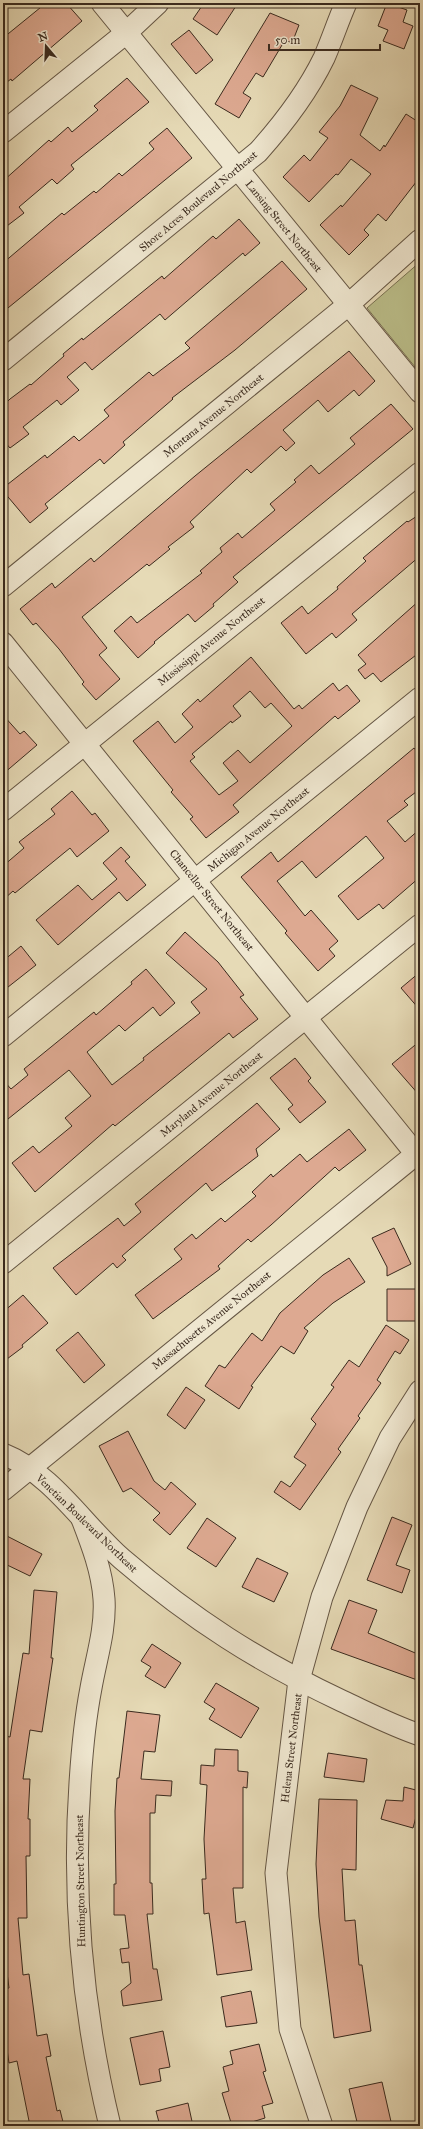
<svg xmlns="http://www.w3.org/2000/svg" width="423" height="2129" font-family="'IM FELL Great Primer',serif">
  <style>
    .green { fill: #bbbe8a; stroke: #7a7454 }
    .building { fill: #dda991; stroke: #3a2a1e; fill-rule: evenodd }
    .lines { fill: none; stroke-linecap: round; stroke-linejoin: round }
    .minor-casing { stroke: #655644; stroke-width: 23 }
    .minor { stroke: #efe7d0; stroke-width: 21 }
    .labels { text-anchor: middle; stroke-width: 3; stroke-linejoin: round; paint-order: stroke }
    .street-label { font-size: 11px; fill: #3a2a1e; stroke: #efe7d0 }
  </style>
  <rect width="100%" height="100%" fill="#e6dab6"/>
  <filter id="stains"><feTurbulence type="fractalNoise" baseFrequency=".005" numOctaves="4"/><feColorMatrix values="0 0 0 0 .2 0 0 0 0 .09 0 0 0 0 .02 0 0 0 .5 -.17"/></filter>
  <radialGradient id="worn" r=".72"><stop offset=".6" stop-color="#630" stop-opacity="0"/><stop offset="1" stop-color="#630" stop-opacity=".3"/></radialGradient>
  <polygon class="green" points="420,262 420,373 367,308"/>
  <g class="building">
    <polygon points="46,3 66,3 82,21 12,81 11,79 3,85 3,38"/>
    <polygon points="204,3 238,3 217,35 193,19"/>
    <polygon points="387,3 407,10 403,22 413,26 404,49 383,41 388,30 378,26"/>
    <polygon points="270,13 299,25 292,43 285,40 263,77 256,73 243,93 251,98 239,118 215,104"/>
    <polygon points="189,30 213,60 196,74 171,44"/>
    <polygon points="127,78 149,102 71,165 74,169 57,184 52,179 19,207 24,213 3,229 3,181 49,140 51,142 68,127 72,132 98,110 94,106"/>
    <polygon points="351,85 378,98 360,135 380,151 384,145 385,147 406,114 420,123 420,177 386,221 378,214 364,230 369,235 349,255 320,225 341,205 342,207 371,174 351,159 338,175 336,174 309,202 283,177 304,155 310,161 328,138 319,132 340,106"/>
    <polygon points="167,128 192,158 3,312 3,263 62,213 64,215 94,191 96,193 119,173 122,176 154,149 149,143"/>
    <polygon points="239,219 260,243 245,256 243,253 165,320 160,314 92,370 85,362 67,377 79,390 61,405 57,400 23,427 29,434 10,448 3,440 3,406 10,399 30,384 31,385 64,356 63,354 82,338 83,340 162,276 164,279 213,236 216,239"/>
    <polygon points="282,261 307,289 235,350 172,398 173,399 123,442 125,445 104,464 100,459 45,504 48,508 30,523 3,491 3,488 45,455 47,458 74,436 79,441 109,416 104,410 149,372 153,376 190,348 185,343"/>
    <polygon points="349,351 375,381 359,396 354,390 328,412 318,400 283,430 295,443 286,451 281,446 251,473 247,469 190,522 194,527 168,547 170,549 149,566 147,564 82,617 107,648 99,655 120,679 96,700 82,684 84,682 59,649 36,623 33,625 20,609 52,583 55,588 91,558 94,562 195,476"/>
    <polygon points="391,404 413,429 233,577 238,582 213,604 214,606 195,622 188,614 154,642 155,643 138,658 114,631 131,616 137,623 202,573 200,571 222,552 220,548 238,533 242,538 275,510 270,504 296,482 294,480 311,465 319,474 355,444 350,438"/>
    <polygon points="420,514 420,556 352,614 357,620 336,638 332,633 306,654 281,623 302,606 308,614 338,589 337,587 366,561 363,558 407,521 408,522"/>
    <polygon points="420,600 420,652 381,682 373,673 365,679 358,670 366,664 358,655"/>
    <path d="M 251,657 L 294,709 L 299,705 L 302,709 L 333,683 L 339,691 L 347,685 L 360,701 L 338,719 L 335,716 L 233,805 L 239,812 L 206,838 L 190,819 L 193,817 L 171,792 L 173,790 L 133,741 L 158,721 L 175,743 L 193,727 L 182,714 L 198,699 L 200,702 ZM 250,691 L 265,708 L 271,703 L 292,726 L 250,763 L 238,750 L 223,763 L 238,781 L 219,795 L 190,761 L 195,757 L 192,754 L 231,721 L 232,723 L 241,716 L 233,706 Z"/>
    <polygon points="3,715 20,734 24,731 37,745 3,774"/>
    <polygon points="414,748 420,755 420,789 404,801 408,805 387,821 405,842 420,829 420,877 383,909 379,904 358,920 338,896 384,858 366,836 316,878 302,861 277,881 305,916 311,910 338,941 329,949 335,956 318,971 285,933 287,931 241,877 271,852 278,862"/>
    <polygon points="72,791 92,815 95,813 109,831 77,857 70,848 15,893 13,891 3,900 3,866 24,848 19,842 55,814 51,809"/>
    <polygon points="121,847 130,857 125,861 146,885 127,901 119,892 58,945 36,920 78,885 92,900 117,879 103,863"/>
    <polygon points="185,932 218,962 244,995 240,997 258,1019 233,1038 229,1033 115,1126 113,1124 35,1192 12,1163 33,1146 39,1153 72,1126 65,1118 91,1096 69,1070 3,1123 3,1080 11,1089 28,1075 24,1069 94,1012 96,1015 132,984 131,982 146,969 175,1003 160,1016 153,1007 125,1031 119,1025 87,1052 112,1085 144,1060 143,1058 200,1013 191,1002 207,989 166,953"/>
    <polygon points="21,946 36,965 3,991 3,961"/>
    <polygon points="420,972 420,1010 401,988"/>
    <polygon points="420,1041 420,1096 392,1064"/>
    <polygon points="295,1058 311,1078 308,1081 326,1102 300,1123 288,1109 293,1105 270,1078"/>
    <polygon points="257,1103 280,1129 256,1149 258,1156 212,1191 206,1183 122,1256 126,1260 117,1268 113,1263 76,1295 53,1268 118,1218 124,1226 141,1212 135,1204"/>
    <polygon points="349,1129 366,1150 339,1171 335,1167 271,1225 251,1242 248,1239 218,1266 220,1269 153,1319 135,1295 182,1259 174,1249 192,1234 196,1239 221,1218 225,1222 256,1196 252,1192 271,1174 273,1177 300,1154 307,1162"/>
    <polygon points="394,1228 411,1264 387,1276 387,1267 372,1238"/>
    <polygon points="349,1258 365,1282 333,1303 304,1328 308,1331 294,1354 281,1346 251,1386 253,1387 239,1409 205,1386 219,1365 225,1368 252,1333 262,1341 280,1313 323,1275"/>
    <polygon points="387,1289 416,1289 417,1321 387,1321"/>
    <polygon points="23,1295 48,1323 22,1345 23,1347 3,1362 3,1312"/>
    <polygon points="386,1325 409,1340 400,1354 395,1351 377,1380 381,1383 358,1416 360,1418 338,1449 341,1452 300,1510 274,1492 281,1481 290,1487 306,1465 294,1457 316,1424 311,1419 334,1387 331,1385 349,1360 359,1367"/>
    <polygon points="78,1332 105,1365 84,1383 56,1350"/>
    <polygon points="186,1387 205,1400 185,1429 167,1415"/>
    <polygon points="128,1431 154,1481 165,1490 171,1482 196,1504 170,1535 153,1520 160,1513 131,1488 123,1492 99,1446"/>
    <polygon points="392,1517 412,1525 396,1565 410,1570 402,1593 367,1580"/>
    <polygon points="207,1518 236,1538 216,1567 187,1548"/>
    <polygon points="3,1534 42,1554 30,1576 3,1563"/>
    <polygon points="257,1558 288,1573 274,1602 242,1587"/>
    <polygon points="34,1590 57,1592 51,1658 53,1658 42,1732 30,1730 23,1779 30,1779 28,1819 30,1819 30,1856 26,1856 27,1918 18,1918 23,1975 29,1974 37,2036 47,2034 51,2056 46,2057 57,2111 60,2110 64,2126 30,2126 17,2061 9,2063 3,2022 3,1989 9,1988 6,1965 3,1965 3,1749 5,1736 10,1737 23,1653 29,1654"/>
    <polygon points="349,1600 377,1610 368,1633 420,1655 420,1681 331,1649"/>
    <polygon points="152,1644 181,1663 165,1688 145,1676 151,1667 141,1661"/>
    <polygon points="216,1683 259,1708 241,1738 209,1719 215,1709 204,1702"/>
    <polygon points="127,1711 160,1715 155,1752 144,1751 141,1779 172,1781 171,1796 156,1795 155,1813 150,1813 150,1883 152,1883 153,1914 147,1914 153,1969 157,1969 162,2000 123,2006 121,1991 131,1983 129,1962 122,1963 120,1949 129,1948 125,1915 114,1915 114,1884 116,1884 115,1811 117,1778 119,1778"/>
    <polygon points="215,1749 238,1750 238,1771 248,1772 247,1788 243,1787 243,1888 233,1888 236,1923 245,1921 252,1970 217,1975 209,1913 204,1914 202,1879 206,1879 204,1839 207,1785 200,1784 201,1765 214,1766"/>
    <polygon points="328,1753 367,1759 364,1782 324,1777"/>
    <polygon points="404,1787 420,1791 420,1802 413,1828 381,1819 386,1800 403,1801"/>
    <polygon points="319,1799 357,1800 356,1870 342,1869 345,1921 355,1920 359,1965 362,1965 371,2031 334,2038 319,1917 316,1864"/>
    <polygon points="251,1991 257,2023 226,2027 221,1997"/>
    <polygon points="163,2031 170,2067 159,2069 161,2081 140,2085 130,2038"/>
    <polygon points="259,2044 266,2071 263,2072 273,2103 262,2106 265,2118 239,2126 232,2126 222,2093 229,2091 223,2067 233,2064 230,2051"/>
    <polygon points="382,2082 392,2126 358,2126 349,2089"/>
    <polygon points="188,2103 193,2126 160,2126 156,2111"/>
  </g>
  <g class="lines">
    <defs>
      <g id="minor">
        <polyline points="102,3 420,392"/>
        <polyline points="3,132 126,33 158,3"/>
        <path d="M 3,360 L 258,152 C 284,123 307,93 324,58 C 332,40 338,21 346,3"/>
        <polyline points="3,586 348,305 420,240"/>
        <polyline points="3,643 420,1159"/>
        <polyline points="3,810 420,473"/>
        <polyline points="3,1036 420,698"/>
        <polyline points="3,1263 420,925"/>
        <path d="M 3,1454 C 53,1474 83,1525 122,1559 C 192,1619 259,1662 342,1701 C 368,1713 393,1726 420,1735"/>
        <polyline points="3,1490 420,1151"/>
        <path d="M 82,1519 C 92,1545 102,1571 104,1599 C 106,1629 96,1659 91,1688 C 85,1719 82,1751 80,1783 C 72,1898 83,2014 110,2126"/>
        <polyline points="322,2126 290,2029 276,1873 299,1680 322,1597 357,1507 390,1438 420,1391"/>
      </g>
    </defs>
    <use href="#minor" class="minor-casing"/>
    <use href="#minor" class="minor"/>
  </g>
  <g class="labels">
    <g class="street-label">
      <text transform="translate(198 201) rotate(-40)" y="4">Shore Acres Boulevard Northeast</text>
      <text transform="translate(284 226) rotate(51)" y="4">Lansing Street Northeast</text>
      <text transform="translate(213 415) rotate(-39)" y="4">Montana Avenue Northeast</text>
      <text transform="translate(211 641) rotate(-39)" y="4">Mississippi Avenue Northeast</text>
      <text transform="translate(258 829) rotate(-39)" y="4">Michigan Avenue Northeast</text>
      <text transform="translate(212 900) rotate(51)" y="4">Chancellor Street Northeast</text>
      <text transform="translate(211 1094) rotate(-39)" y="4">Maryland Avenue Northeast</text>
      <text transform="translate(211 1320) rotate(-39)" y="4">Massachusetts Avenue Northeast</text>
      <text transform="translate(87 1523) rotate(44)" y="4">Venetian Boulevard Northeast</text>
      <text transform="translate(291 1748) rotate(-83)" y="4">Helena Street Northeast</text>
      <text transform="translate(80 1881) rotate(-91)" y="4">Huntington Street Northeast</text>
    </g>
  </g>
  <rect width="423" height="2129" fill="none" stroke="#e6dab6" stroke-width="16"/>
  <rect x="4" y="4" width="415" height="2121" fill="none" stroke="#3a2a1e" stroke-width="2"/>
  <rect x="8" y="8" width="407" height="2113" fill="none" stroke="#3a2a1e"/>
  <g transform="translate(46 46) rotate(341)" stroke="#efe7d0" stroke-width="3" paint-order="stroke">
  <path d="M0-3L7 15L0 10L-7 15Z" fill="#3a2a1e"/>
  <text y="-6" font-size="11" font-weight="bold" text-anchor="middle" fill="#3a2a1e">N</text>
  </g>
  <path d="M269 44v6h111v-6" fill="none" stroke="#3a2a1e" stroke-width="2"/>
  <text x="275" y="44" font-size="12" fill="#3a2a1e" stroke="#efe7d0" stroke-width="3" paint-order="stroke">50 m</text>
  <rect width="100%" height="100%" filter="url(#stains)"/>
  <rect width="100%" height="100%" fill="url(#worn)"/>
</svg>
